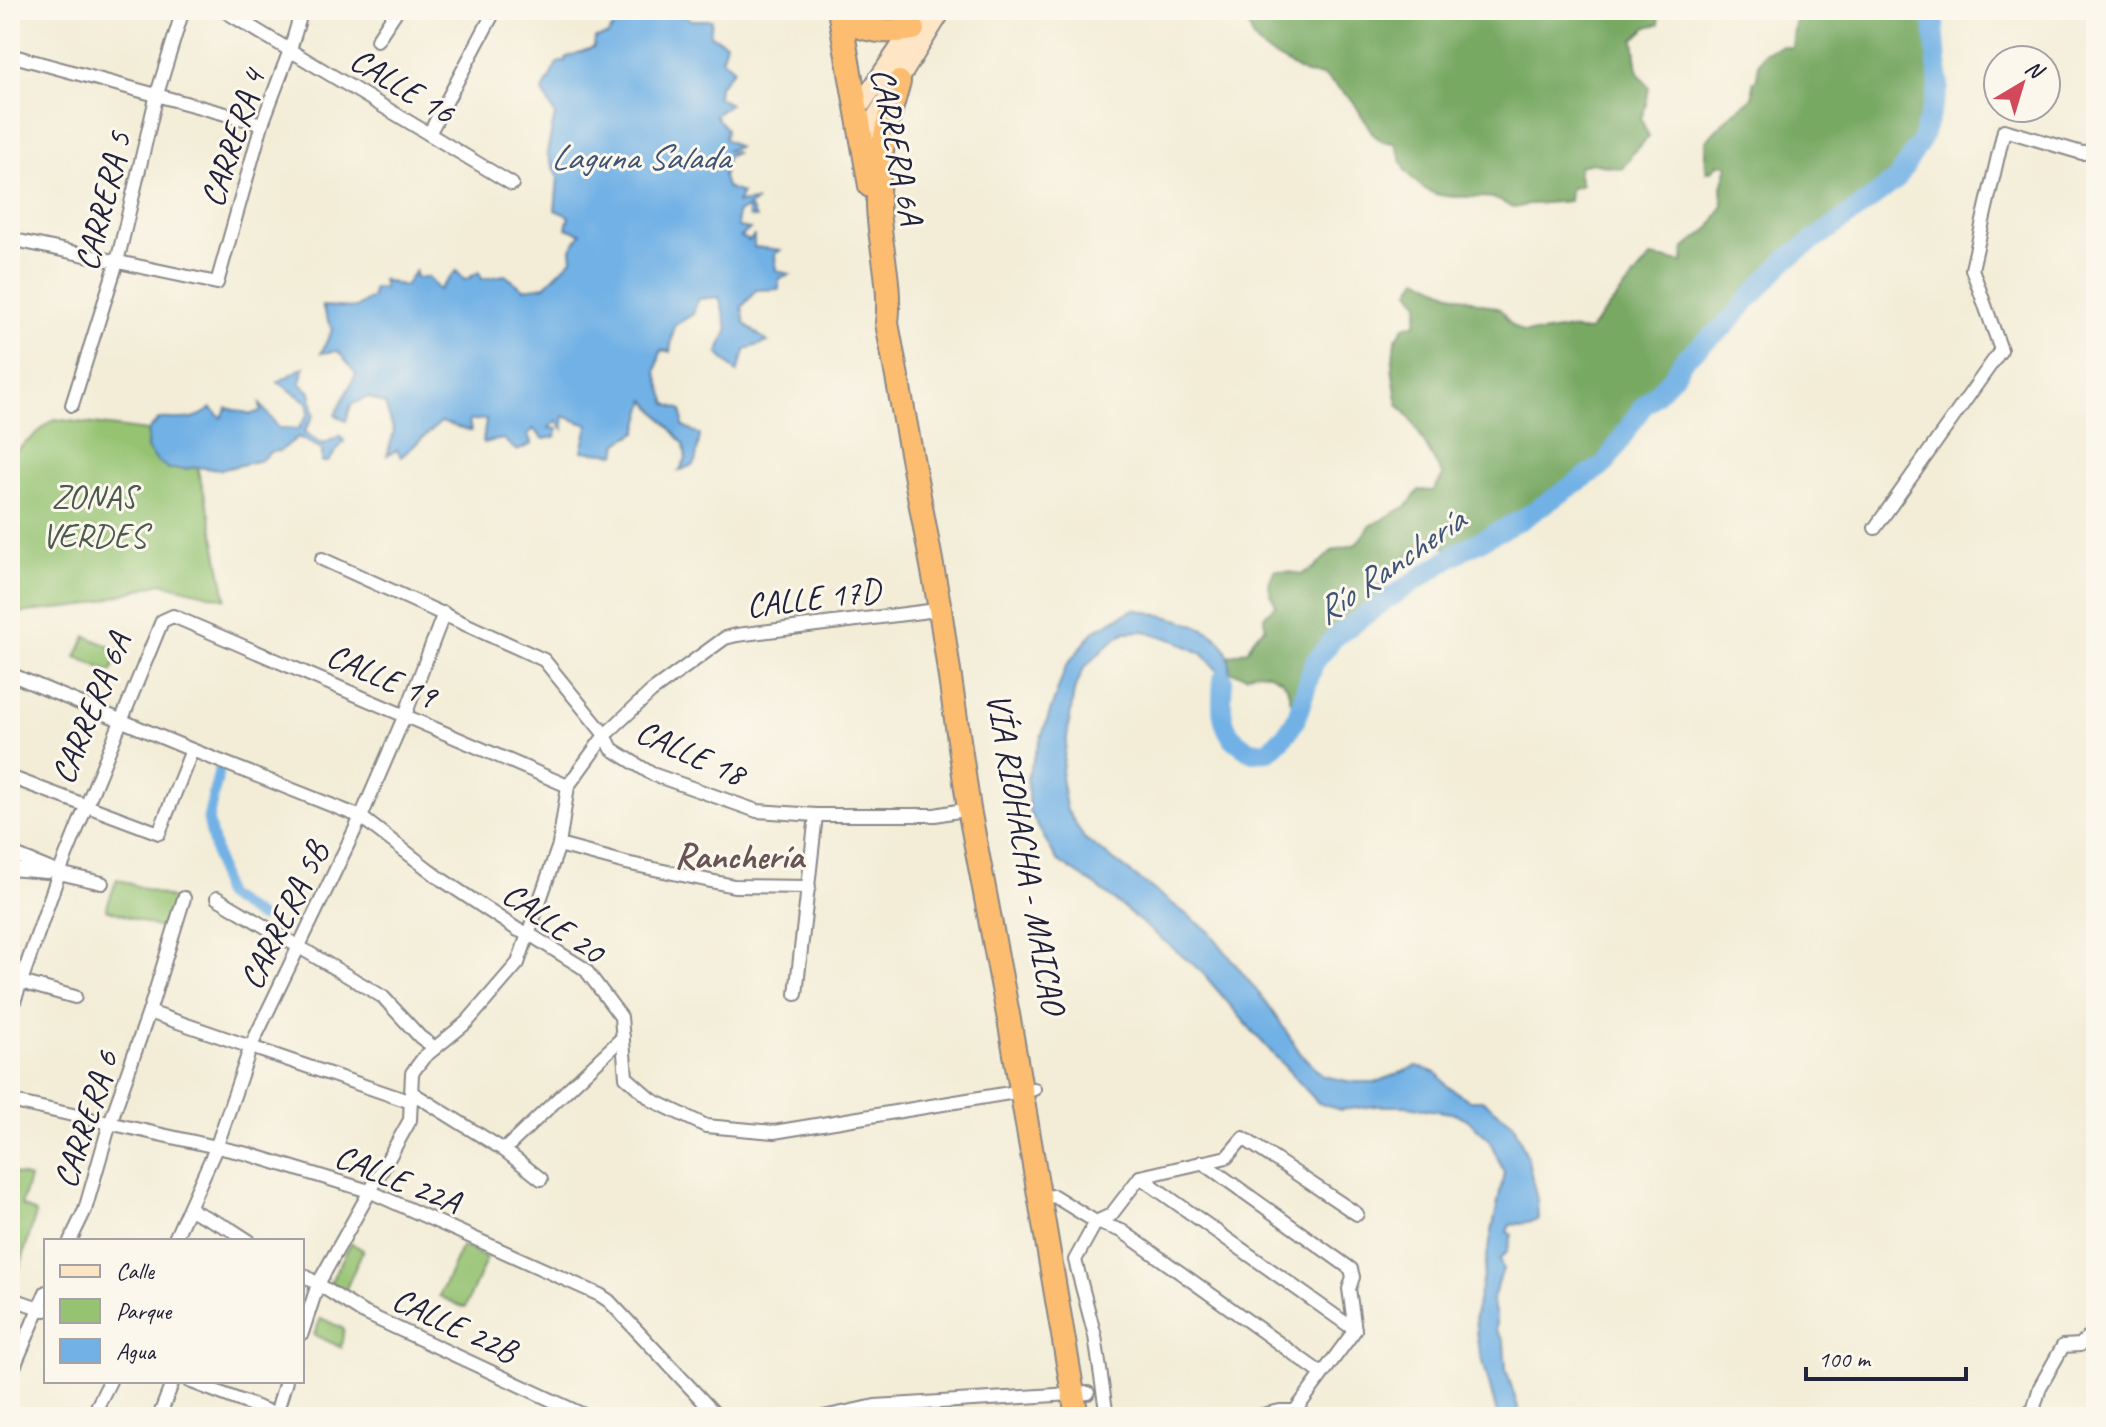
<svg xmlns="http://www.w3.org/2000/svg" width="2106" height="1427" font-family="Caveat,sans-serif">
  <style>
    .green { fill: #95c372; stroke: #5c7256; stroke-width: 2 }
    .forest { fill: #78a964; stroke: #4d6650; stroke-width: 2 }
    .water { fill: #71b1e5; stroke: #4a6a90; stroke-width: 2 }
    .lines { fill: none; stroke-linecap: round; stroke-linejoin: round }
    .canal { stroke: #71b1e5; stroke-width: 11 }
    .river { stroke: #71b1e5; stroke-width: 20 }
    .street-casing { stroke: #8a8889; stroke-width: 16 }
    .secondary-casing { stroke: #8a8889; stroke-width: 22 }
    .highway-casing { stroke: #8a8889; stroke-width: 26 }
    .street { stroke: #fff; stroke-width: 12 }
    .secondary { stroke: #fee5c5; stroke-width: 18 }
    .highway { stroke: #fcbd6f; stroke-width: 22 }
    .labels { text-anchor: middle; stroke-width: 6; stroke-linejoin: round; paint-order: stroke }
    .street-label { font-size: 34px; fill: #22223b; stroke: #fbf7ec }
    .park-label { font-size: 34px; fill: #4a5a4e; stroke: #fbf7ec }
    .water-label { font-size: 36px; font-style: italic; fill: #3e5476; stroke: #fbf7ec }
    .neighbourhood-label { font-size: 36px; font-weight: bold; fill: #685355; stroke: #fbf7ec }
  </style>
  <rect width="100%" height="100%" fill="#fbf7ec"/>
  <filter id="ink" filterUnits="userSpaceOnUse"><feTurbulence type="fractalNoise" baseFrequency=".0125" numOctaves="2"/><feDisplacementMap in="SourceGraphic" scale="16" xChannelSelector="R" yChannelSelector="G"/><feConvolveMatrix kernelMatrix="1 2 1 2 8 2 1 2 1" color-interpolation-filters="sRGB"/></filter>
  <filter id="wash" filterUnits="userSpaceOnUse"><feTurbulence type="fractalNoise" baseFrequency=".006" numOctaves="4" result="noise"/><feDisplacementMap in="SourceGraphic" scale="32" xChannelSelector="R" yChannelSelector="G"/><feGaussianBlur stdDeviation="1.8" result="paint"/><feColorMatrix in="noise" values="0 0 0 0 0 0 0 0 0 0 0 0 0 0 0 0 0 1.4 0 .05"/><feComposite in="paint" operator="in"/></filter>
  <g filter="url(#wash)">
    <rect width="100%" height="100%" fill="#f3edd7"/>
    <g class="green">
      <polygon points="54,419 148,431 147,449 184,469 197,467 210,515 226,599 161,583 83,606 10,614 10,456"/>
      <polygon points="86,636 120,651 111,672 76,657"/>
      <polygon points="117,879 176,900 165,930 106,909"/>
      <polygon points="10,1172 29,1178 21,1205 36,1213 20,1267 10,1264"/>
      <polygon points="351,1243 363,1250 345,1291 330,1283"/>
      <polygon points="462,1246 487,1258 465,1308 439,1296"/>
      <polygon points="321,1318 344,1329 341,1347 314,1335"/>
    </g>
    <g class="forest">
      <path d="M 1232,10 L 1659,10 L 1659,24 L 1647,27 L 1634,39 L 1638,72 L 1649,87 L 1646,105 L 1641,119 L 1649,137 L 1633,153 L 1622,169 L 1591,163 L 1579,166 L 1579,176 L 1582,185 L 1570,189 L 1569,201 L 1532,204 L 1514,208 C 1507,205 1499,200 1492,198 C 1456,194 1433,206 1407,172 C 1401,164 1400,152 1395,143 L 1383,142 L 1373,134 L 1353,101 L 1324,76 L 1306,74 L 1265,51 L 1253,39 L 1249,26 Z"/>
      <path d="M 1797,10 L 1926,10 L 1934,24 L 1939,87 L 1922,139 L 1897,179 L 1861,207 L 1784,261 L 1725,326 L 1685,358 L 1673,375 L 1644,406 L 1605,464 L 1521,520 L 1462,550 L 1449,549 L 1433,542 C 1417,552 1377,570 1370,586 L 1386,584 C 1381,594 1375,603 1365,610 C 1364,610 1354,614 1353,615 C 1339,623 1321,637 1316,652 L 1320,656 L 1313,665 L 1299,709 L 1294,707 L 1290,699 L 1287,686 L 1280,679 L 1267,673 L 1254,672 L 1245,676 L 1229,671 L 1229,656 L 1248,650 C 1252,640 1256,633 1266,628 C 1261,614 1266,614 1276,605 C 1269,592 1265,582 1276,570 L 1302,574 L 1314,568 L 1332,551 L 1356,544 L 1370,526 L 1407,506 L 1419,490 L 1433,491 L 1443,476 L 1411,419 L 1398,404 L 1395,387 L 1392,368 L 1395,340 L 1404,327 L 1416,323 L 1419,303 L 1410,291 L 1418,278 L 1455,295 L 1500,309 L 1510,323 L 1523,332 L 1541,333 L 1565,329 L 1589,331 L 1651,257 L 1683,262 L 1684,249 L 1711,227 L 1723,205 L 1722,186 L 1728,166 L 1725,164 L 1719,164 L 1713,170 L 1707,172 C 1704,166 1707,150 1706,141 L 1730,115 L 1750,100 L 1753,94 L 1753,83 L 1757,78 L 1759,62 L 1765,52 L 1782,46 L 1792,48 C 1793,34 1795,23 1797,10 Z"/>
    </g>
    <g class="water">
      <polygon points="647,10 666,12 683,10 690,20 712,20 710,35 726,43 722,59 734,69 719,86 718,98 730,104 715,115 726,129 725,139 738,147 728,150 735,153 727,157 723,177 726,187 742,193 737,203 757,201 749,206 756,218 749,217 747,208 737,213 738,227 750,229 741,237 749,241 754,236 754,247 781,250 775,254 776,271 790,274 779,279 779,289 756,290 742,307 745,324 768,342 746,349 737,373 718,353 728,329 719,297 698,299 693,314 674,326 670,352 661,350 656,372 667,404 682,410 683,426 700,435 695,464 679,471 686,459 684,444 646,400 637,432 618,443 616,454 582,451 588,425 563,416 564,430 557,421 549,428 558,429 555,437 544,439 533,429 528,436 532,444 517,451 503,439 483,443 486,419 469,421 471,431 441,422 401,457 397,450 387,455 394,432 385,404 368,397 351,405 346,421 335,415 356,374 338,351 321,353 332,330 322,306 356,308 372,297 373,288 384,289 382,280 405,286 415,271 416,278 428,277 439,290 456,271 465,280 479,272 482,279 505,275 524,289 545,286 572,259 571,249 581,233 566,228 569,216 555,210 558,178 547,153 555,115 543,91 557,63 565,61 567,57 594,47 595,38 608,35 616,23 640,20"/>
      <path d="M 304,367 L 300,383 L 310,392 L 314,415 L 304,432 L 323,444 L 340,436 L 344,441 L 328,462 L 322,462 L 322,449 L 298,437 L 280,451 L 270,452 L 261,460 L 220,470 L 197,467 L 184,469 L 169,469 L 157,461 L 147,449 L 148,431 L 159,419 C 178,418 196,423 211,408 L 221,418 L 227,408 L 251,414 L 261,411 L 260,404 L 279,428 L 298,429 L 309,413 L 307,402 L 278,382 Z"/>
      <path d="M 1134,609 C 1189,622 1254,628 1221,704 L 1217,687 L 1217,670 L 1203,654 L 1176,641 L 1146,631 L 1125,632 L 1111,642 L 1084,668 L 1074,691 L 1061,777 L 1066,808 L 1084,838 L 1209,931 L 1272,1010 L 1301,1054 L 1323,1076 L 1352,1082 L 1377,1082 L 1417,1066 L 1437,1073 L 1447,1086 L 1469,1100 L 1482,1100 L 1513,1123 L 1527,1156 L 1537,1200 L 1538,1220 L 1510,1225 L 1507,1232 L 1512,1235 L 1507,1252 L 1499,1260 L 1503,1269 L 1492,1301 L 1496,1316 L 1496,1330 L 1504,1341 L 1506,1369 L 1521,1417 L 1498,1417 L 1477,1339 L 1475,1316 L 1504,1172 L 1489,1139 L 1467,1119 L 1457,1114 L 1406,1106 L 1376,1106 L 1340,1110 L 1318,1103 L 1254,1033 L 1201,971 L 1099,888 L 1057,860 L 1029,811 L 1027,778 L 1066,666 L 1095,630 Z"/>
    </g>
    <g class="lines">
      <polyline class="canal" points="219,771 208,819 225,895 259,917"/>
      <path class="river" d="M 1223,679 C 1222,698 1219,719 1231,736 C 1236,742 1245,747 1251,752 L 1269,751 L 1288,732 L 1296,719 L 1314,663 L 1335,637 L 1382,603 L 1462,550 L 1521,520 L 1605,464 L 1641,409 L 1672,377 L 1685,358 L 1725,326 L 1784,261 L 1861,207 L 1897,179 L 1922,139 L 1939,87 L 1934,24 L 1926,10"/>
    </g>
  </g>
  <g filter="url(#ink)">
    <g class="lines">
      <defs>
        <g id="street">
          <polyline points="223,10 512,184"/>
          <polyline points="377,40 397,10"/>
          <polyline points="10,55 262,124"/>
          <polyline points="429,134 495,10"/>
          <polyline points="10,239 217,283 262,124 290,50 302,10"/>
          <polyline points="72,405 117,262 157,94 183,10"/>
          <polyline points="1875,528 2001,350 1972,269 2004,130 2082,153 2096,152"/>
          <polyline points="322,559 544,660 605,735 612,749 652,774 757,811 816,815 935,815 969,809"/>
          <polyline points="10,674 192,750 361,817 441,879 518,930 529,934 585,969 621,1017 626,1077 652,1100 706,1126 774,1132 1034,1089"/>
          <polyline points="10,777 159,833 192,750"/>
          <polyline points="559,845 626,863 734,886 809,887"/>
          <polyline points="10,853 59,873 102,883"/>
          <polyline points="10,869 47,872"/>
          <polyline points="217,898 383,997 420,1037 435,1048"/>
          <polyline points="21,982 75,997"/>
          <polyline points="796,994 816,815"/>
          <polyline points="149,1012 411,1102"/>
          <polyline points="10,1013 59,873 162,621 173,616 568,786"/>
          <polyline points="411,1092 504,1150 541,1179"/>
          <polyline points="10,1101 248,1154 369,1191 600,1295 609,1301 718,1417"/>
          <polyline points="504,1150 623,1037"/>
          <polyline points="1202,1162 1351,1269 1353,1277 1349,1289 1355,1330 1295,1411 1280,1411 1253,1417"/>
          <polyline points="1140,1177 1355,1330"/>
          <polyline points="1039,1198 1054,1196 1096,1222 1111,1215 1140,1177 1227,1157 1243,1138 1357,1214"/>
          <polyline points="189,1209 232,1230 249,1241"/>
          <polyline points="70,1241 85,1210 110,1123 149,1012 184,898"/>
          <polyline points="174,1241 216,1148 251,1046 361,817 405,715 444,613"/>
          <polyline points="302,1274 362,1312 588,1417"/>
          <polyline points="10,1298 45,1310"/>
          <polyline points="302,1333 318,1284 410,1120 412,1073 424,1057 467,1022 518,963 559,845 568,786 605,735 651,692 725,638 737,635 945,609"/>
          <polyline points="10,1376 46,1292"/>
          <polyline points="189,1381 283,1417"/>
          <polyline points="10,1415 13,1417"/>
          <polyline points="92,1417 110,1381"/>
          <polyline points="159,1417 173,1381"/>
          <polyline points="275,1417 286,1381"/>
          <polyline points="823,1417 875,1406 1088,1393"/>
          <polyline points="1107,1417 1095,1336 1075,1260 1096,1222 1122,1231 1322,1374"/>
          <polyline points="2014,1417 2033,1411 2040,1387 2063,1346 2080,1345 2096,1330"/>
        </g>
        <g id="secondary">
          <polyline points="856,112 925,10"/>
          <polyline points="861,141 942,10"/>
        </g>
        <g id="highway">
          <polyline points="839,10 870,186"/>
          <path d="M 841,20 C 865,31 886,34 913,29"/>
          <path d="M 899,82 C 887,122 877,162 878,205 C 879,244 892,283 887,323 L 940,609 L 969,809 L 1010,1025 L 1077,1417"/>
        </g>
      </defs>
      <use href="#street" class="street-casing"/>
      <use href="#secondary" class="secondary-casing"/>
      <use href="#highway" class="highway-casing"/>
      <use href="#street" class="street"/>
      <use href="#secondary" class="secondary"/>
      <use href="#highway" class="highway"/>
    </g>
  </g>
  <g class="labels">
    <g class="street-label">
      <text transform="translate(403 85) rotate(31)" y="12">CALLE 16</text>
      <text transform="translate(232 138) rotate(-72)" y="12">CARRERA 4</text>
      <text transform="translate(898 146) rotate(79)" y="12">CARRERA 6A</text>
      <text transform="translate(102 201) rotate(-76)" y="12">CARRERA 5</text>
      <text transform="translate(813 597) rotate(-7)" y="12">CALLE 17D</text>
      <text transform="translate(382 675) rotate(23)" y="12">CALLE 19</text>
      <text transform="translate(90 708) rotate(-68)" y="12">CARRERA 6A</text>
      <text transform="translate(691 752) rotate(24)" y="12">CALLE 18</text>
      <text transform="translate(1027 853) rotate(80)" y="12">VÍA RIOHACHA - MAICAO</text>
      <text transform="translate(283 915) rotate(-64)" y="12">CARRERA 5B</text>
      <text transform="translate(554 922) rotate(35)" y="12">CALLE 20</text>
      <text transform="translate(85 1119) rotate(-72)" y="12">CARRERA 6</text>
      <text transform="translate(398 1178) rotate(22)" y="12">CALLE 22A</text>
      <text transform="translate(455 1324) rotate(25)" y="12">CALLE 22B</text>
    </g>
    <g class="park-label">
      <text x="94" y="508">ZONAS<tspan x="94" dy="39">VERDES</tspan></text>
    </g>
    <g class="water-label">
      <text x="640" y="169">Laguna Salada</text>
      <text transform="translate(1389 565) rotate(-35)" y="13">Río Ranchería</text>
    </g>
    <g class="neighbourhood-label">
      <text x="739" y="868">Ranchería</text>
    </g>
  </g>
  <rect width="2106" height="1427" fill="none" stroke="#fbf7ec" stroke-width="40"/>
  <rect x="44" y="1239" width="260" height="144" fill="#fbf7ec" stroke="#a4a2a5" stroke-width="2"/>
  <rect x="60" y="1265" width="40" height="12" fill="#fee5c5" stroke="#a4a2a5" stroke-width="2"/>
  <text x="116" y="1279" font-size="24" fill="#22223b">Calle</text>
  <rect x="60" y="1299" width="40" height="24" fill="#95c372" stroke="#a4a2a5" stroke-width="2"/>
  <text x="116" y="1319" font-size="24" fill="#22223b">Parque</text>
  <rect x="60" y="1339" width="40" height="24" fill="#71b1e5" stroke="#a4a2a5" stroke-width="2"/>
  <text x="116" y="1359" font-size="24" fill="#22223b">Agua</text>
  <g transform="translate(2022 84) rotate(38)"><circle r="38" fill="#fbf7ec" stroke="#a4a2a5" stroke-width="2"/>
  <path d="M0-6L14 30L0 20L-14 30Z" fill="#d1495b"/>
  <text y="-12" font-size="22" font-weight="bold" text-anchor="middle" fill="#22223b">N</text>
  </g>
  <path d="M1806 1367v12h160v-12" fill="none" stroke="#22223b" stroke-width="4"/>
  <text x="1818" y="1367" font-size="24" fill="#22223b" stroke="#fbf7ec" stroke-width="6" paint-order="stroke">100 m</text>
</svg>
